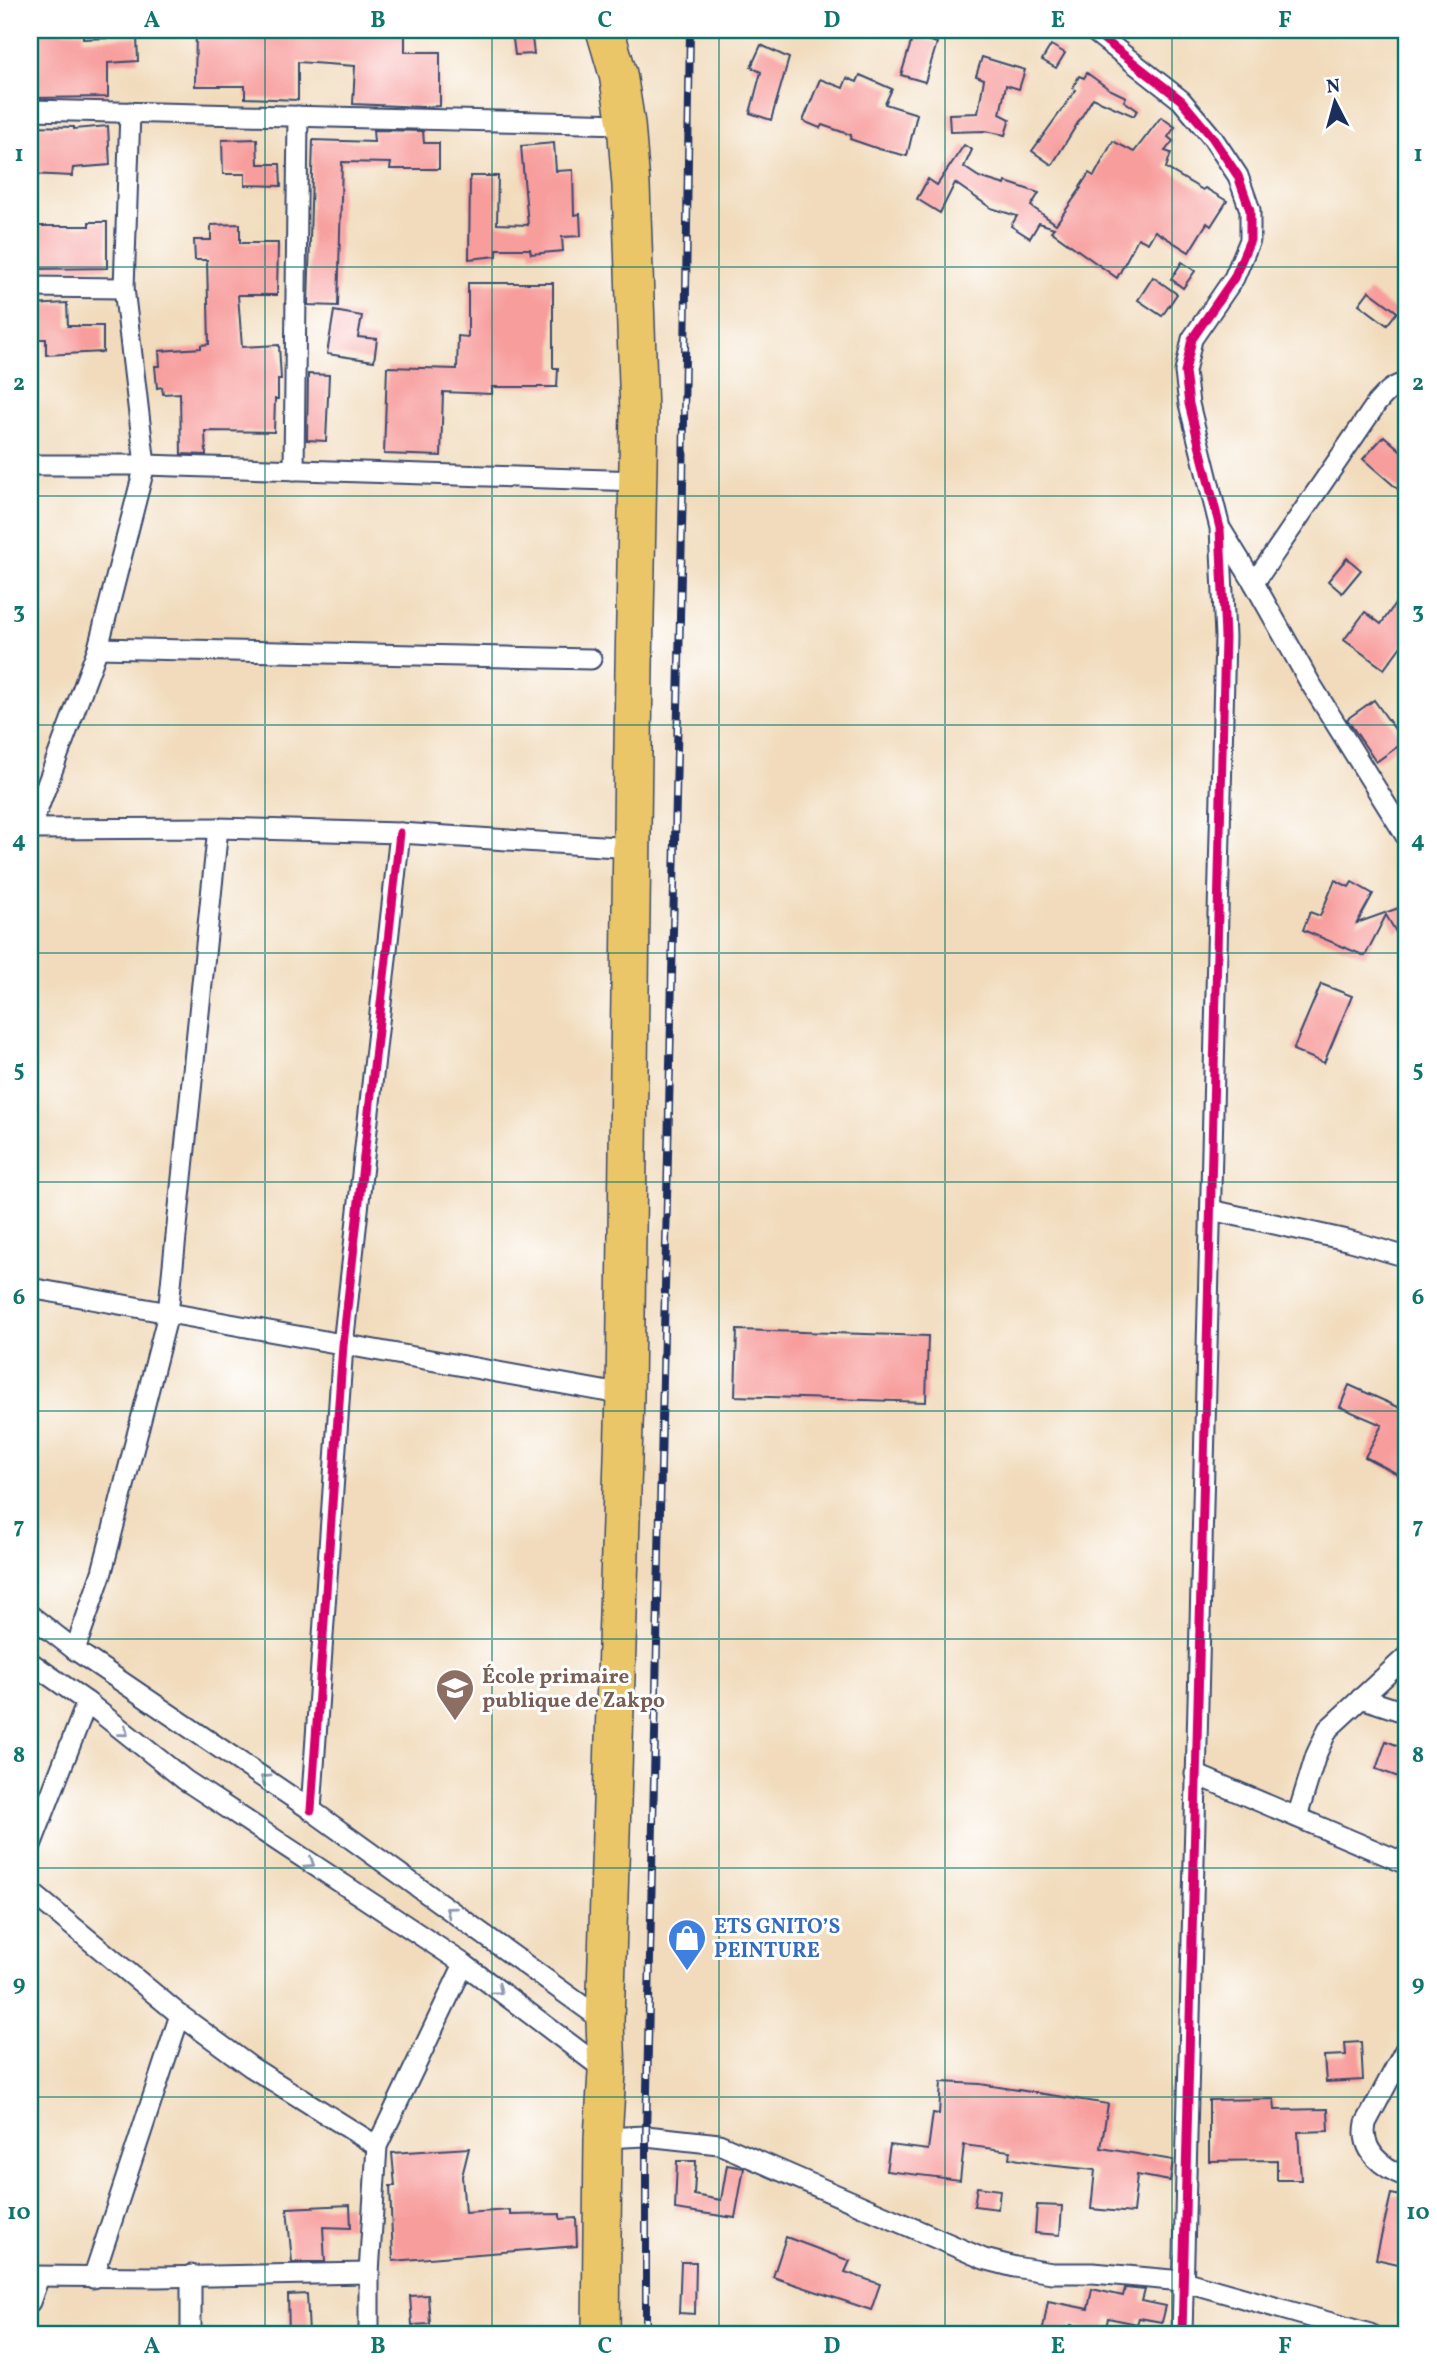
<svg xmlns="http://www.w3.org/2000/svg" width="1437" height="2364" font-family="Vollkorn,serif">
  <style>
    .building { fill: #f79d9c }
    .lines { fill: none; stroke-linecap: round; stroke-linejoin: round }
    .street-casing { stroke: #3b496c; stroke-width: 23 }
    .highway-casing { stroke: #3b496c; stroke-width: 40 }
    .street { stroke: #fff; stroke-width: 19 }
    .highway { stroke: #eac669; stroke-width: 37 }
    .rail-casing { stroke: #1b2f5e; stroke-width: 8 }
    .rail { stroke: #fff; stroke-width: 5; stroke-dasharray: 16; stroke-linecap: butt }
    .cycleway-casing { stroke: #fff; stroke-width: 13 }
    .cycleway { stroke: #d6006c; stroke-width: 9 }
    .oneway { stroke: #8d97ae }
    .grid { fill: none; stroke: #0f766e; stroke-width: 2; stroke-opacity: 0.55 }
    .labels { text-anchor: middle; stroke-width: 6; stroke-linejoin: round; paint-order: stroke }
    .education-label { font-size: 21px; font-weight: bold; fill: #785e54; stroke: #fff; text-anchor: start }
    .shop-label { font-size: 21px; font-weight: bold; fill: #366cbe; stroke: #fff; text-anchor: start }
    .neatline { fill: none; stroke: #0f766e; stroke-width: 2.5 }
    .grid-label { font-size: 23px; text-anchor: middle; font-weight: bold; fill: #0f766e }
  </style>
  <rect width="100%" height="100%" fill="#fff"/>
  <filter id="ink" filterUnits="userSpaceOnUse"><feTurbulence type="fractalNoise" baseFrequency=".0143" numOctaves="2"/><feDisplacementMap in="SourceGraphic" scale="14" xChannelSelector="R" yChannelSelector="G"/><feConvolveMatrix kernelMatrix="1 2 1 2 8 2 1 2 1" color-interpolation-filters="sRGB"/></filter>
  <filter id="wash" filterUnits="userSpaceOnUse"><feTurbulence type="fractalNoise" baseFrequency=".00686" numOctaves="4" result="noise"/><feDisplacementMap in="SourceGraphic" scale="28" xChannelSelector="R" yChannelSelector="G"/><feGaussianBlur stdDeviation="1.57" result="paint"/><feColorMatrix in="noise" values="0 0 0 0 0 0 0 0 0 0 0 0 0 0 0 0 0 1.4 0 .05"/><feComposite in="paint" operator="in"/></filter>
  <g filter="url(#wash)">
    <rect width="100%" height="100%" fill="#f1dbbc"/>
    <g id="blocks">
      <g class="building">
        <polygon points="30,30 83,32 83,39 137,37 138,61 108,63 108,97 31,98"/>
        <polygon points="196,30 338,30 338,32 381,33 381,31 405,31 405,52 440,52 440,106 422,107 353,104 355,66 298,62 298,100 245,98 245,86 195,86"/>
        <polygon points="531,30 534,54 515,55 512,31"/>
        <polygon points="913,36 937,43 925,82 901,75"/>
        <polygon points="761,45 789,58 771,120 750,113 761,72 751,67"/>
        <polygon points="1051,45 1065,53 1056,68 1042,60"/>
        <polygon points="982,57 1025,70 1019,89 1006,85 1000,114 1010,119 1005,135 985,131 950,132 949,114 978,113 984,79 976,76"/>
        <polygon points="1087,73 1109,89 1126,97 1124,101 1137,110 1134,116 1093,98 1052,165 1032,151 1076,90 1073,88 1079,76 1084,78"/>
        <polygon points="860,75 892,89 885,104 917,114 907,156 879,149 850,139 851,135 822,125 820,128 803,121 820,79 843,88 847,78 857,82"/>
        <polygon points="1161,117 1175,127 1168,137 1173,141 1165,151 1171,153 1166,168 1203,190 1205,188 1227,201 1211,226 1207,223 1189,252 1155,231 1148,243 1138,238 1117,278 1051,231 1054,228 1039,223 1030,238 1011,226 1017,216 991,208 955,183 940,213 917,199 928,179 937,185 964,145 972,150 964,167 979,177 1005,185 1006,182 1039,193 1031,206 1056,224 1081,188 1080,187 1089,173 1094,176 1113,141 1134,152"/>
        <polygon points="30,126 74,127 74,129 108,126 110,165 73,168 72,176 30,174"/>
        <polygon points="373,130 423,131 424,143 439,143 439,169 390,169 391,163 342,162 338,306 308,305 313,140 374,142"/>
        <polygon points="257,139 258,164 280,164 281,186 245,185 245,174 223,174 222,140"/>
        <polygon points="554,143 556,171 573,170 574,215 580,214 581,236 562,237 563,251 531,254 530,249 497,249 497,256 469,259 470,176 498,176 497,224 528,225 521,146"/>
        <polygon points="89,222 107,222 107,268 35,269 34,226 89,226"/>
        <polygon points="240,224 240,243 278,243 277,295 238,295 242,347 279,345 281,379 278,379 278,399 275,399 274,432 205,431 206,455 181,454 180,393 163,394 162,387 157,388 155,366 160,366 159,351 201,348 201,345 209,344 207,260 195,260 194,240 211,240 211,225"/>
        <polygon points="1182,262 1195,271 1183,288 1171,279"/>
        <polygon points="1153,277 1177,294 1162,316 1138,300"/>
        <polygon points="468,283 553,283 553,368 558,368 557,387 492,387 492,394 443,392 441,456 384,454 387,367 457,369 458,336 468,337"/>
        <polygon points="1369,291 1397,312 1387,325 1359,304"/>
        <polygon points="67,303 68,326 103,326 103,352 46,355 46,339 33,339 32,305"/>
        <polygon points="334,311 362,316 358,337 377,339 374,361 327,354"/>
        <polygon points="308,374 329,375 326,441 307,440"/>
        <polygon points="1384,436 1407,456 1407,497 1363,459"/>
        <polygon points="1347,558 1361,570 1342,593 1328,581"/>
        <polygon points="1407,587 1407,638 1384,669 1344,640 1365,612 1381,624"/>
        <polygon points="1374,700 1404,742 1376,762 1347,719"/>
        <polygon points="1335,880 1349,887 1352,882 1373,894 1357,923 1407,905 1407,926 1396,932 1386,915 1365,956 1303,930 1310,912 1320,916"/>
        <polygon points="1321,984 1352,996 1324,1063 1293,1050"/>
        <polygon points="737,1330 928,1336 926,1402 735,1396"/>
        <polygon points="1349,1385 1407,1411 1407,1479 1365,1457 1382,1425 1340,1407"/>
        <polygon points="1386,1741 1407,1749 1407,1780 1376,1769"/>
        <polygon points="1361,2042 1363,2080 1326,2082 1324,2056 1346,2055 1345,2043"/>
        <polygon points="941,2082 980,2084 1108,2104 1101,2148 1173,2160 1170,2181 1137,2175 1133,2213 1091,2209 1095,2170 1046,2165 1009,2158 1010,2151 964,2145 960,2180 886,2171 890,2145 928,2150 933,2113 939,2114"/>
        <polygon points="1274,2099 1275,2110 1328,2109 1329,2131 1298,2132 1301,2180 1277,2180 1277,2160 1209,2161 1209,2100"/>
        <polygon points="469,2148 462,2176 465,2213 510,2210 510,2215 560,2214 560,2219 576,2218 577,2246 393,2261 390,2186 395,2186 392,2153"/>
        <polygon points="677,2161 696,2161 694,2195 721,2200 727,2165 744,2168 735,2218 675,2209"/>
        <polygon points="977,2187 1000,2190 998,2209 974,2206"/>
        <polygon points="1391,2194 1407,2197 1407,2266 1376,2259"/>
        <polygon points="350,2205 351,2228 323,2227 325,2262 292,2262 287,2208"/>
        <polygon points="1037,2205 1062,2206 1060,2235 1035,2233"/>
        <polygon points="786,2237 850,2261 845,2272 880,2284 871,2310 773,2277"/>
        <polygon points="681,2262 696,2262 695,2314 679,2313"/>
        <polygon points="1125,2288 1145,2290 1142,2301 1166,2306 1162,2322 1139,2318 1137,2324 1108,2318 1105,2333 1071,2325 1069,2334 1042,2334 1048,2301 1088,2309 1092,2289 1123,2296"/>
        <polygon points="307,2294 309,2334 289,2334 288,2295"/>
        <polygon points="428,2295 430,2324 412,2325 410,2296"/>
      </g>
    </g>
  </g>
  <g filter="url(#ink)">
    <use href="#blocks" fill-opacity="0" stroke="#3b496c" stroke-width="2"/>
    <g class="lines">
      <defs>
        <g id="street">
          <polyline points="1092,30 1181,100 1212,137 1238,176 1250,210 1250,240 1234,278 1192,339 1185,372 1189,404 1220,528 1225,637 1182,2334"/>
          <polyline points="30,110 626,124"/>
          <polyline points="30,287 124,288"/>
          <polyline points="30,465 145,465 639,481"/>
          <polyline points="294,470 298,116"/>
          <polyline points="1222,531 1254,583 1309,681 1407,838"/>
          <path d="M 1254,583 L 1377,403 C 1385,394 1394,383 1407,384"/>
          <polyline points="98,648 591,659"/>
          <polyline points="30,829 218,828 400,833 632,848"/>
          <polyline points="30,830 98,648 145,465 124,288 130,112"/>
          <polyline points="1211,1210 1351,1241 1407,1257"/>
          <polyline points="30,1288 625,1395"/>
          <polyline points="30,1615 75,1650 311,1810 605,2022"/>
          <polyline points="75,1650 102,1572 168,1314 218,828"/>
          <polyline points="30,1662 87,1702 185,1780 464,1964 607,2072"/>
          <polyline points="1361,1698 1407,1713"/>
          <polyline points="1195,1774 1407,1864"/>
          <polyline points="311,1810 343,1345 400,833"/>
          <polyline points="1297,1817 1316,1755 1328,1729 1407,1656"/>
          <polyline points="30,1848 87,1702"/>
          <polyline points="30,1891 180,2015 251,2067 377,2146"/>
          <path d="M 1407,2046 L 1366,2123 C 1360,2152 1383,2168 1407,2177"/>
          <polyline points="603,2138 646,2136 719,2144 984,2259 1015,2267 1052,2273 1093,2273 1183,2281 1370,2334"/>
          <polyline points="30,2276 157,2277 369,2273"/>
          <polyline points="93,2278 180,2015"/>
          <polyline points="30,2302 39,2277"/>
          <polyline points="191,2334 191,2275"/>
          <polyline points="369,2334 369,2273 377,2146 464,1964"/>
        </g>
        <polyline id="highway" points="601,2334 603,2138 607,2072 605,2022 625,1395 634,668 639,413 631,185 626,124 618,74 605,30"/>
      </defs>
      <use href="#street" class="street-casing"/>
      <use href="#highway" class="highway-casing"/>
      <use href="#street" class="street"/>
      <use href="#highway" class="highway"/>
      <defs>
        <polyline id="rail" points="646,2334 646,2136 683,484 690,30"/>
      </defs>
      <use href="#rail" class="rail-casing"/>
      <use href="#rail" class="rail"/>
      <defs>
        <g id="cycleway">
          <polyline points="1092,30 1181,100 1212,137 1238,176 1250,210 1250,240 1234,278 1192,339 1185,372 1189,404 1220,528 1225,637 1182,2334"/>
          <polyline points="311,1810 343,1345 400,833"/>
        </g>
      </defs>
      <use href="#cycleway" class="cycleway-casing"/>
      <use href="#cycleway" class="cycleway"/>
    </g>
    <defs><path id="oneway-chevron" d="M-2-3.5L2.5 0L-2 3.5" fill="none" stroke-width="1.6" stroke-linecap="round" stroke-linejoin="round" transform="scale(1.75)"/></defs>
    <g class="oneway">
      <use href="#oneway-chevron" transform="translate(124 1732) rotate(39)"/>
      <use href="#oneway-chevron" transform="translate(265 1779) rotate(-146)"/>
      <use href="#oneway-chevron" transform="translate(310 1863) rotate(33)"/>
      <use href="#oneway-chevron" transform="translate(450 1911) rotate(-144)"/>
      <use href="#oneway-chevron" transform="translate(498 1990) rotate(37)"/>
    </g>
  </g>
  <path class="grid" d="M 265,30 L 265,2334M 492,30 L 492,2334M 719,30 L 719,2334M 945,30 L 945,2334M 1172,30 L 1172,2334M 30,267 L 1407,267M 30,496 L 1407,496M 30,725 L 1407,725M 30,953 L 1407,953M 30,1182 L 1407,1182M 30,1411 L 1407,1411M 30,1639 L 1407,1639M 30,1868 L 1407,1868M 30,2097 L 1407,2097"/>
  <defs>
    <symbol id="school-pin" viewBox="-11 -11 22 30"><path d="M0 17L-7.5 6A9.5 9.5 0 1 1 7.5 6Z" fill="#8d6e63" stroke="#fff"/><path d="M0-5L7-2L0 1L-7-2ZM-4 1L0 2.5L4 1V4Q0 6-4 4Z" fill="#fff"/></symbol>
    <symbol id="shop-pin" viewBox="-11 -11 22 30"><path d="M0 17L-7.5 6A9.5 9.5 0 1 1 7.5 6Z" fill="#3f7fe0" stroke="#fff"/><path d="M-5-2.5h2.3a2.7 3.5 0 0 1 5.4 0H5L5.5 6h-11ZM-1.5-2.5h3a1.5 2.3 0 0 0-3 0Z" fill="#fff"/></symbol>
  </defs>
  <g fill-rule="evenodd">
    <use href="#school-pin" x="433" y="1666" width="44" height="60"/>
    <use href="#shop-pin" x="665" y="1916" width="44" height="60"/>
  </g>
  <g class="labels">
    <g class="education-label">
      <text x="482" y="1683">École primaire<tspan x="482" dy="24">publique de Zakpo</tspan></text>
    </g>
    <g class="shop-label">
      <text x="714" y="1933">ETS GNITO’S<tspan x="714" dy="24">PEINTURE</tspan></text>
    </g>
  </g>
  <rect width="1437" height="2364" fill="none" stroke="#fff" stroke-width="77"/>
  <g transform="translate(1335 102) rotate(354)" stroke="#ffffff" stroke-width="5" paint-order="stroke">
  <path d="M0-5L12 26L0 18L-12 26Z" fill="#1b2f5e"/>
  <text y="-10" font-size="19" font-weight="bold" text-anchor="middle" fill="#1b2f5e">N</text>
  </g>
  <rect x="38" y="38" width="1360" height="2288" class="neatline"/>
  <g class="grid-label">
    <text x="152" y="27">A</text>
    <text x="378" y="27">B</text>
    <text x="605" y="27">C</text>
    <text x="832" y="27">D</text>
    <text x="1058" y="27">E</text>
    <text x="1285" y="27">F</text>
    <text x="19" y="161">1</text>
    <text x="1418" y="161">1</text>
    <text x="19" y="390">2</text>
    <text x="1418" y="390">2</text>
    <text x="19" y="618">3</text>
    <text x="1418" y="618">3</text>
    <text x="19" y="847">4</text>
    <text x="1418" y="847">4</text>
    <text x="19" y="1076">5</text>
    <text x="1418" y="1076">5</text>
    <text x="19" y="1304">6</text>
    <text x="1418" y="1304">6</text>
    <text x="19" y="1533">7</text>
    <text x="1418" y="1533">7</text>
    <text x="19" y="1762">8</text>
    <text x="1418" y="1762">8</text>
    <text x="19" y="1990">9</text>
    <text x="1418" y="1990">9</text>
    <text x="19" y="2219">10</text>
    <text x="1418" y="2219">10</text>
    <text x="152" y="2353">A</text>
    <text x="378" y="2353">B</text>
    <text x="605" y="2353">C</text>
    <text x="832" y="2353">D</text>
    <text x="1058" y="2353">E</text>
    <text x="1285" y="2353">F</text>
  </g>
</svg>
